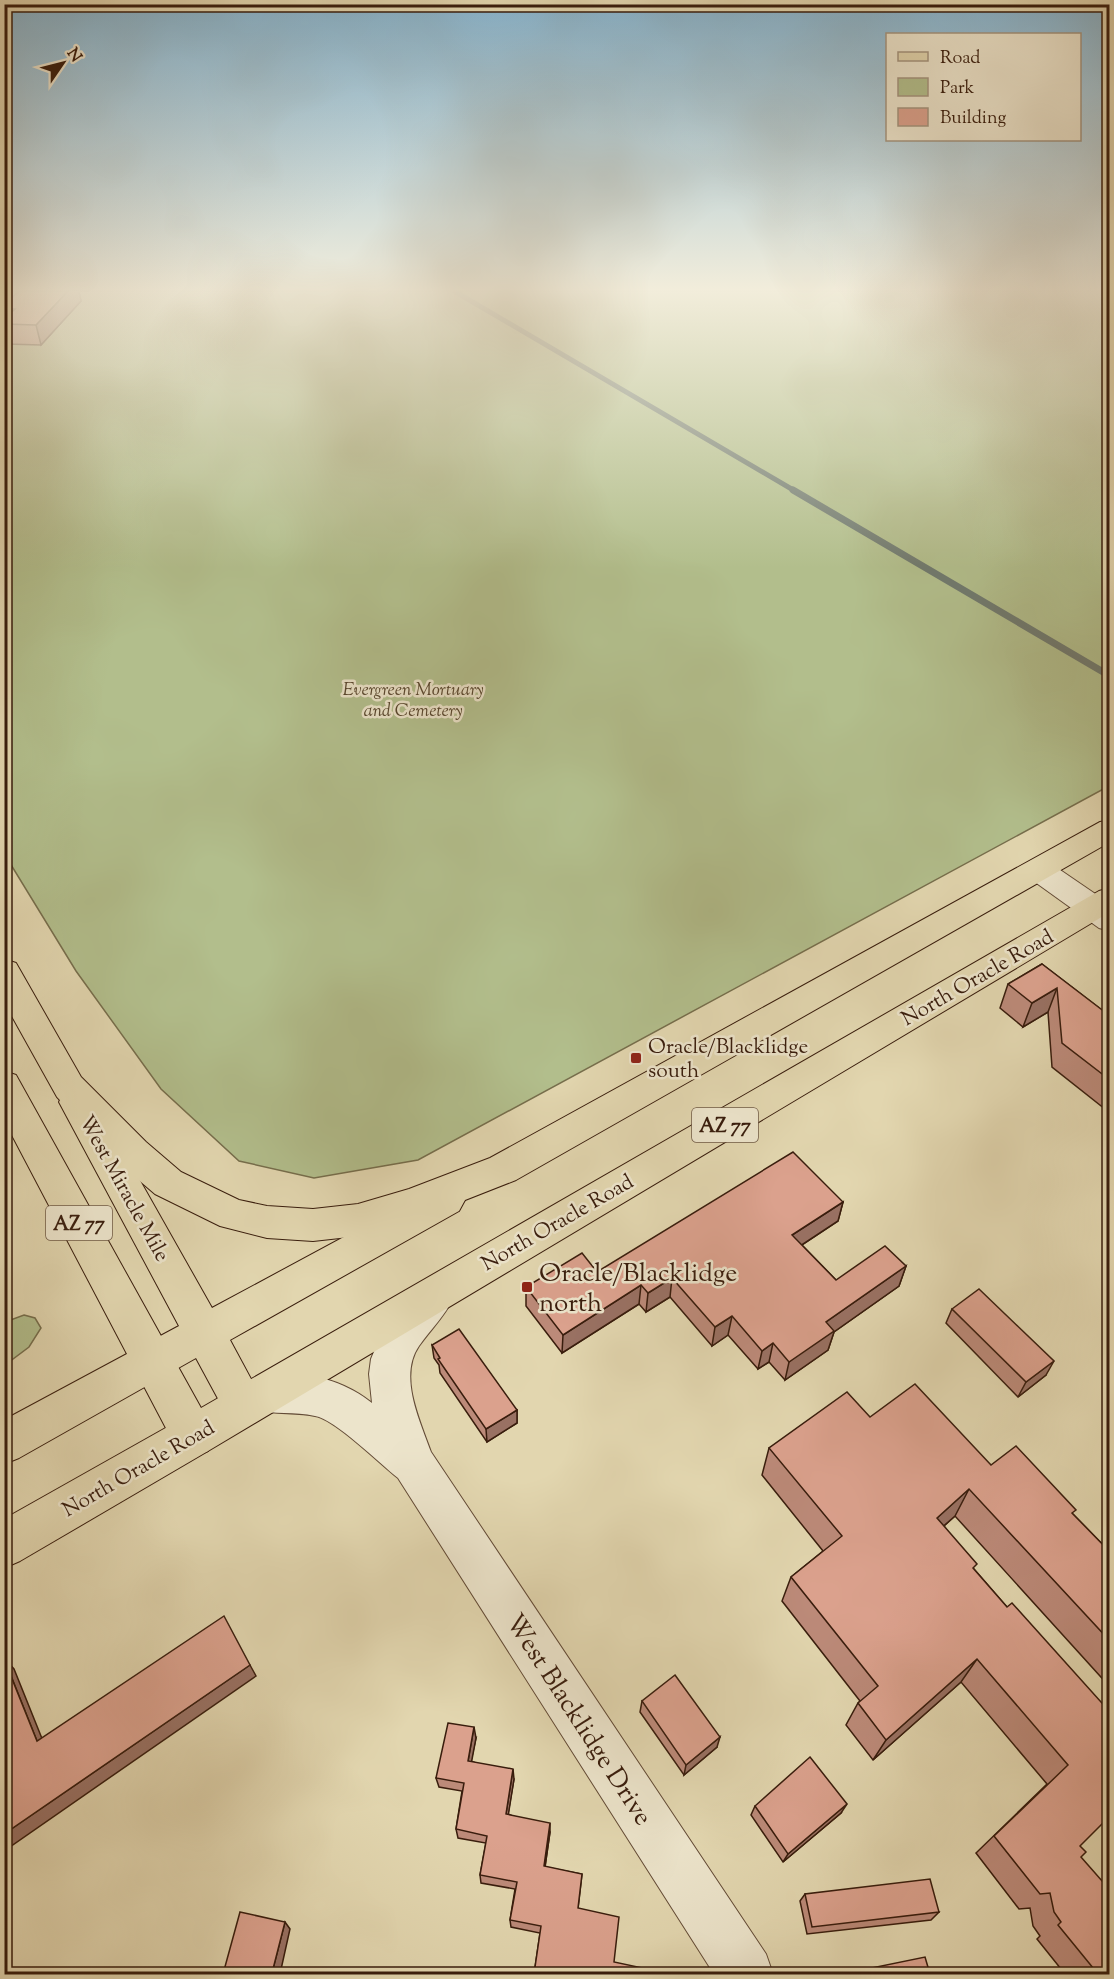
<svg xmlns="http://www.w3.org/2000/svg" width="1114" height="1979" font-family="'Sorts Mill Goudy',serif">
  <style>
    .green { fill: #b2be8c; stroke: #766e4c; stroke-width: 1.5 }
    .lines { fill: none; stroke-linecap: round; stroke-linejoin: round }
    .stream-far1 { stroke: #707a6f; stroke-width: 5 }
    .stream { stroke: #707a6f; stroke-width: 7 }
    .minor-casing { stroke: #634b36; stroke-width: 2 }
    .major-casing { stroke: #391d0d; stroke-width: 2 }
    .highway-casing { stroke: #391d0d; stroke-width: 2 }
    .minor { fill: #ece4cb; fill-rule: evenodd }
    .major { fill: #e2d6af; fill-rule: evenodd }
    .highway { fill: #e2d6af; fill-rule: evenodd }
    .wall { fill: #bc8a79; stroke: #391d0d; stroke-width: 1.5 }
    .shaded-wall { fill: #997163; stroke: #391d0d; stroke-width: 1.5 }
    .building { fill: #dba18d; stroke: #391d0d; stroke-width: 1.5 }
    .poi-dot { fill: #8f2418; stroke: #ece4cb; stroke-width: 2 }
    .labels { text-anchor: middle; stroke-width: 5; stroke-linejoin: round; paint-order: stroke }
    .far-park-label { font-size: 18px; font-style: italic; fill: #57452d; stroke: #ece4cb }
    .shield { fill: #ece4cb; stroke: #6f5946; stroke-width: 1.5 }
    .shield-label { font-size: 20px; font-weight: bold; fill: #391d0d }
    .street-label { font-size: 21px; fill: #391d0d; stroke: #ece4cb }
    .poi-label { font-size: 21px; fill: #391d0d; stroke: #ece4cb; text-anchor: start }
    .near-poi-label { font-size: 26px; fill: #391d0d; stroke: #ece4cb; text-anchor: start }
    .near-street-label { font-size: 26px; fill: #391d0d; stroke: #ece4cb }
  </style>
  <rect width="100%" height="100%" fill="#e2d6af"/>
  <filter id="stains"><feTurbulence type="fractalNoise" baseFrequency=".00333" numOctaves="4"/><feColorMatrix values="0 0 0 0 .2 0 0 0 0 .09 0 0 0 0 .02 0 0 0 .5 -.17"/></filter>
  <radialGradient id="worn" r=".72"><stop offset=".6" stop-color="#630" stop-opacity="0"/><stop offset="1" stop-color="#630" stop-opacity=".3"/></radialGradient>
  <g class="green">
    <polygon points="5,291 1109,291 1109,786 418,1160 314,1178 239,1161 161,1089 76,971 5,855"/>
    <polygon points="24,1315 35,1318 41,1328 29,1347 5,1365 5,1322"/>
  </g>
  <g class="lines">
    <polyline class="stream-far1" points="454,291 795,491"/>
    <polyline class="stream" points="793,490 1110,676"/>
    <defs>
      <g id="minor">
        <polygon points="1039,860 1050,863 1110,904 1110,931 1099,928 1028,877 1024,870 1028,863"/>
        <path d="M 434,1279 L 448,1284 L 454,1297 C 445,1316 431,1329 419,1346 C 398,1376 420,1421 431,1452 L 766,1954 L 773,1974 L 714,1974 L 398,1478 C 380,1464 335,1419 315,1416 C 293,1411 272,1416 250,1408 L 244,1394 L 250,1380 C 290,1365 340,1377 372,1403 L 369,1374 L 371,1359 L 382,1332 L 420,1284 Z"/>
      </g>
      <g id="major">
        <polygon points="77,1088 90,1092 212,1308 433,1189 446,1184 459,1189 465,1200 459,1211 230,1340 265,1405 259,1419 244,1425 229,1419 196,1358 19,1458 4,1464 4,1420 179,1326 59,1102 64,1092"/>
        <polygon points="193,1415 208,1421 215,1436 208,1451 20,1561 4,1568 4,1519 178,1421"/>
      </g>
      <g id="highway">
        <polygon points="1110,820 1110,842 516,1180 427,1215 358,1236 313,1241 267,1238 220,1226 155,1194 120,1164 57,1097 4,1002 4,959 16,963 81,1077 146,1142 181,1172 239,1200 267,1206 313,1209 358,1204 409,1189 490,1158 1100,822"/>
        <polygon points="1110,888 1110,912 208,1451 193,1457 178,1451 4,1120 4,1071 16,1075 201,1408 1099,891"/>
      </g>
    </defs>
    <use href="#minor" class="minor-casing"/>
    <use href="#major" class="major-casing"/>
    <use href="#highway" class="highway-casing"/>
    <use href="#minor" class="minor"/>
    <use href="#major" class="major"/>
    <use href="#highway" class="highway"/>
  </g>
  <g class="wall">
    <polygon points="19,291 79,291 81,301 41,345 6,344 4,338 4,305"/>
    <polygon points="1042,964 1110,1016 1110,1113 1052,1067 1048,1012 1023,1027 1000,1008 1008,984"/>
    <polygon points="843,1202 838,1221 802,1245 836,1280 906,1266 899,1286 834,1332 828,1350 785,1380 769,1362 758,1369 728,1335 712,1346 670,1297 646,1312 639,1304 562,1353 526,1306 526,1287 597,1272"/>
    <polygon points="952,1309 1046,1375 1018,1397 946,1323"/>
    <polygon points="432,1345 517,1410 517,1423 487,1442 440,1373 439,1365 434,1358"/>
    <polygon points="870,1417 991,1465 1073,1514 1110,1552 1110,1687 955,1516 944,1526 974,1569 1007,1607 1110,1712 1080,1846 1081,1857 1101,1974 1065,1974 1037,1939 1040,1936 1033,1926 1030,1908 1019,1909 976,1853 1047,1784 961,1682 873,1760 846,1725 858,1703 860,1701 782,1601 791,1577 823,1551 762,1475 769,1448"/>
    <polygon points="642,1701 717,1747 684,1775 640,1712"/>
    <polygon points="476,1738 471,1761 514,1779 508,1814 550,1832 545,1867 582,1874 578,1909 534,1974 540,1933 511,1927 510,1920 515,1889 481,1883 480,1875 486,1843 458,1838 456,1829 462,1791 439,1787 436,1778"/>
    <polygon points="755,1806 841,1813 783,1862 751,1815"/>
    <polygon points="805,1894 939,1912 931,1920 807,1934 800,1901"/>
  </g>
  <g class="shaded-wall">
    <polygon points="68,291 79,291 81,301 41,345 36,325"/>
    <polygon points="1057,988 1048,1012 1023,1027 1032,1003"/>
    <polygon points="843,1202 838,1221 788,1254 792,1235"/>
    <polygon points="906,1266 899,1286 834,1332 828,1350 785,1380 789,1362 826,1322"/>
    <polygon points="672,1278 670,1297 646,1312 648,1293"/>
    <polygon points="641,1285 639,1304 562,1353 563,1335"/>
    <polygon points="732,1316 728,1335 712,1346 715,1327"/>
    <polygon points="773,1343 769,1362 758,1369 762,1351"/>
    <polygon points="1054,1361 1046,1375 1018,1397 1026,1382"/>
    <polygon points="517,1410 517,1423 487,1442 486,1429"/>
    <polygon points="969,1489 955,1516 923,1544 937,1518"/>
    <polygon points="4,1658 14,1669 47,1751 37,1741"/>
    <polygon points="977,1659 961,1682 873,1760 886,1740"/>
    <polygon points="250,1665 256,1676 4,1851 4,1834"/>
    <polygon points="474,1727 476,1738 470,1770 468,1761"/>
    <polygon points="720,1737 717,1747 684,1775 686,1765"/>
    <polygon points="513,1769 514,1779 507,1823 506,1814"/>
    <polygon points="847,1804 841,1813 783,1862 788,1854"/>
    <polygon points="550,1823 550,1832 544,1874 544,1866"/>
    <polygon points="285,1922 290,1929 280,1974 273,1969"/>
  </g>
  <g class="building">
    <polygon points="19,291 68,291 36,325 4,324 4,319 15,309 4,308 4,305"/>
    <polygon points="1042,964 1110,1016 1110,1080 1062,1043 1057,988 1032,1003 1008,984"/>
    <polygon points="793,1152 843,1202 792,1235 836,1280 885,1246 906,1266 826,1322 834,1331 789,1362 773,1343 762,1351 732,1316 715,1327 672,1278 648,1293 641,1285 563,1335 526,1287 582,1253 597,1272"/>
    <polygon points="979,1289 1054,1361 1026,1382 952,1309"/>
    <polygon points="459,1329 517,1410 486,1429 438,1359 440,1358 432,1345"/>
    <polygon points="915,1384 991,1465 1016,1446 1076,1510 1072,1513 1110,1552 1110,1641 969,1489 937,1518 977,1564 973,1568 1007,1607 1012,1603 1110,1712 1110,1816 1080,1846 1086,1852 1081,1857 1110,1890 1110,1965 1101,1974 1098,1974 1058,1925 1061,1922 1054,1912 1050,1893 1040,1894 994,1836 1068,1765 977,1659 886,1740 858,1703 878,1686 791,1577 842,1536 769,1448 847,1392 870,1417"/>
    <polygon points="224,1616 250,1665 4,1834 4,1659 37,1741"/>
    <polygon points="675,1675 720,1737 686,1765 642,1701"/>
    <polygon points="448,1723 474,1727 468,1761 513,1769 506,1814 550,1823 544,1866 582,1874 578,1908 619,1917 614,1962 652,1970 652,1974 534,1974 541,1926 510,1920 517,1882 480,1875 487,1836 456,1829 464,1783 436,1778"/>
    <polygon points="810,1757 847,1804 788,1854 755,1806"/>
    <polygon points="930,1879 939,1912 812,1927 805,1894"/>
    <polygon points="240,1912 285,1922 273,1969 295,1974 223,1974"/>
    <polygon points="925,1957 930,1974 853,1974 852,1972"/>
  </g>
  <linearGradient id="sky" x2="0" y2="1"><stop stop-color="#87b6d2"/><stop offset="0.51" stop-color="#f2eddb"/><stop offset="1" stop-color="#f2eddb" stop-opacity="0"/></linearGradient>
  <rect width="1114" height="568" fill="url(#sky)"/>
  <g class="poi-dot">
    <rect x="630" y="1052" width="12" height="12" rx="3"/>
    <rect x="521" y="1281" width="12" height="12" rx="3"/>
  </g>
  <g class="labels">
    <g class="far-park-label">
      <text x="413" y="695">Evergreen Mortuary<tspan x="413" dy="21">and Cemetery</tspan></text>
    </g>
    <g class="shield">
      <rect x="692" y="1108" width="66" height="34" rx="4.5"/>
      <rect x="46" y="1206" width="66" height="34" rx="4.5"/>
    </g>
    <g class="shield-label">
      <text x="725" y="1132">AZ 77</text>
      <text x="79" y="1230">AZ 77</text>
    </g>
    <g class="street-label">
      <text transform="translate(977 977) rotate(-30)" y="7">North Oracle Road</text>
      <text transform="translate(125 1188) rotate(61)" y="7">West Miracle Mile</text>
      <text transform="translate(557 1222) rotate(-30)" y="7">North Oracle Road</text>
      <text transform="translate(138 1468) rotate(-30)" y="7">North Oracle Road</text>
    </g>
    <g class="poi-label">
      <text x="648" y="1053">Oracle/Blacklidge<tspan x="648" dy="24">south</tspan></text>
    </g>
    <g class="near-poi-label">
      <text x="539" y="1281">Oracle/Blacklidge<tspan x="539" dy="30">north</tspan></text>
    </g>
    <g class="near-street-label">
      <text transform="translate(580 1719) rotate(57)" y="9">West Blacklidge Drive</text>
    </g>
  </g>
  <rect width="1114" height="1979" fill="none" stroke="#e2d6af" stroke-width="24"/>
  <rect x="6" y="6" width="1102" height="1967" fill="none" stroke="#391d0d" stroke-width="3"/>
  <rect x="12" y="12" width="1090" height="1955" fill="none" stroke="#391d0d" stroke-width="1.5"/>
  <rect x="886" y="33" width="195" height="108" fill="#ece4cb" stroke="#a4947f" stroke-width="1.5"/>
  <rect x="898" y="52" width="30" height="9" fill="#e2d6af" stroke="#a4947f" stroke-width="1.5"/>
  <text x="940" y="63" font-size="18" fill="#391d0d">Road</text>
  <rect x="898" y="78" width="30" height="18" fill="#b2be8c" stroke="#a4947f" stroke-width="1.5"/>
  <text x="940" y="93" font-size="18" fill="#391d0d">Park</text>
  <rect x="898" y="108" width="30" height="18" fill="#dba18d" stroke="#a4947f" stroke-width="1.5"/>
  <text x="940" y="123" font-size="18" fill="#391d0d">Building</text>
  <g transform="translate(63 63) rotate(55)" stroke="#ece4cb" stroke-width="4.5" paint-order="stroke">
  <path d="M0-4.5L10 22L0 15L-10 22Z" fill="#391d0d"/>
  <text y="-9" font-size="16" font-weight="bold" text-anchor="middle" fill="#391d0d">N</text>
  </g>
  <rect width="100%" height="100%" filter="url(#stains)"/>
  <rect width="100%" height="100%" fill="url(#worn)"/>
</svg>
